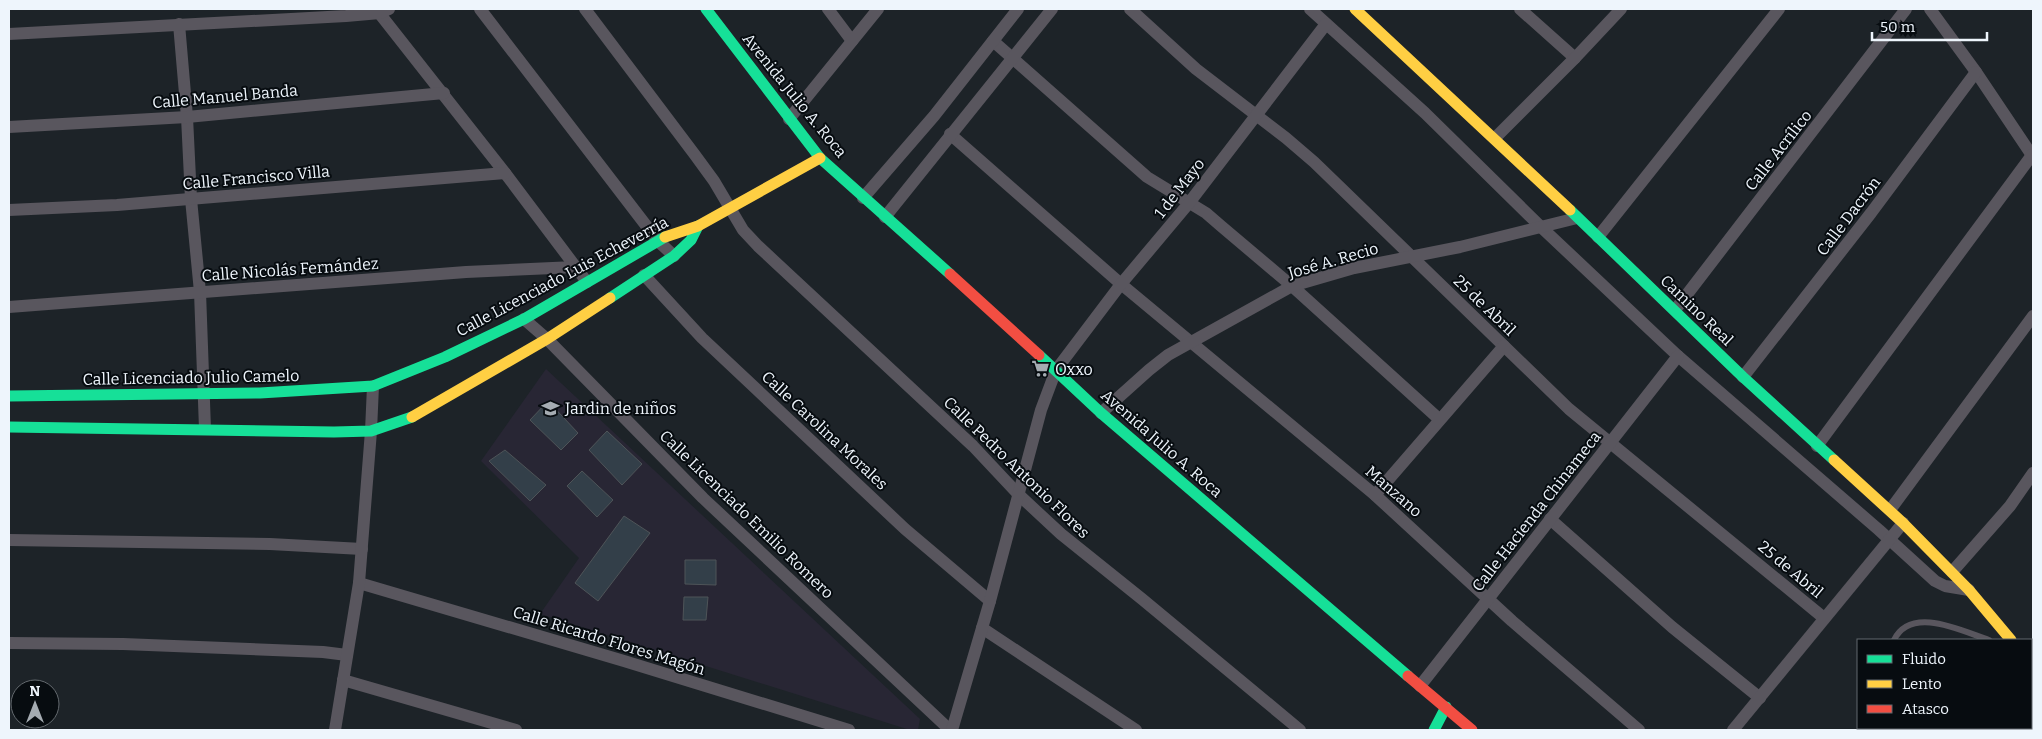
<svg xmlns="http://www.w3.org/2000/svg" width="2042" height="739" font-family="Bitter,serif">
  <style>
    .education { fill: #282634 }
    .building { fill: #333f49; stroke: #4e5458 }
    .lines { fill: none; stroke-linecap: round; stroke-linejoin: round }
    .lane { stroke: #59565e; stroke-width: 6 }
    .street { stroke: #59565e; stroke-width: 12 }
    .fast { stroke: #16e098; stroke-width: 11 }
    .slow { stroke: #ffcf43; stroke-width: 11 }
    .jam { stroke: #f24e42; stroke-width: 11 }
    .labels { text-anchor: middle; stroke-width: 4; stroke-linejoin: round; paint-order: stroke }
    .street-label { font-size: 16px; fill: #eef5fc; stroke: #070c10 }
    .poi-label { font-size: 16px; fill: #eef5fc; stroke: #070c10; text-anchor: start }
  </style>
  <rect width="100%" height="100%" fill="#1d2328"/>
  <polygon class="education" points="546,369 920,719 918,730 910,730 540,614 579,558 481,461"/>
  <g class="building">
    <polygon points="548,401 578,433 561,450 530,420"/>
    <polygon points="607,431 642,464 622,485 589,450"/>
    <polygon points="505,450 546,485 530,501 489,461"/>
    <polygon points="582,471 613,500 597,517 567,486"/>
    <polygon points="624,516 650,533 598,601 575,583"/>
    <polygon points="685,560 716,560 716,585 685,584"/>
    <polygon points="684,597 708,597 706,620 683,620"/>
  </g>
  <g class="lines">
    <g class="lane">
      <path d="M 1894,640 C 1911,605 1962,631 1989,640"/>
      <polyline points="1889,730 1890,728"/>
    </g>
    <g class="street">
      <polyline points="376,9 505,173 587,282"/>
      <polyline points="480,9 658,241 674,256"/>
      <polyline points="585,9 695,155 714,181 743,230 758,246 973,446 1019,495 1061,534 1142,599 1300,730"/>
      <polyline points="828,9 852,41"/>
      <polyline points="1130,9 1196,69 1286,138 1314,162 1569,409 1824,618"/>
      <polyline points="1310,9 1425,113 1541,227 1678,356 1879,530 1935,581 1945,586 1969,590"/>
      <polyline points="1520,9 1575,58"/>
      <polyline points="1930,9 1976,72 2033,157"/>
      <polyline points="179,24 187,117 191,199 200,292 205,429"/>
      <polyline points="9,34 346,16 380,13 389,9"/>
      <polyline points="993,41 1147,177 1206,213 1221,226 1292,286 1439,419"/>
      <polyline points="789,119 878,9"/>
      <polyline points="9,127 187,117 444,93"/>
      <polyline points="950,134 1121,284 1375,495 1512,621 1639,730"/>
      <polyline points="1495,138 1575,58 1621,9"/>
      <polyline points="863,198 934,116 1018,9"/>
      <polyline points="9,210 117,205 505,173"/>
      <polyline points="885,217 1052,9"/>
      <polyline points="1598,237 1779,9"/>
      <polyline points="644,275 702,338 905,529 990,601"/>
      <polyline points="9,307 466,272 575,267"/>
      <polyline points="1675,310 1906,9"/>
      <polyline points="524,319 547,339 703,498 950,730"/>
      <polyline points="1743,377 1871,213 1976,72"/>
      <polyline points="1101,413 1149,370 1168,355 1292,286 1354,268 1460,247 1577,218"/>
      <polyline points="1817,446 2032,155"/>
      <polyline points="1375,495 1504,346"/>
      <polyline points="1890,510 2033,316"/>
      <polyline points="1550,519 1672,627 1760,698"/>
      <polyline points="9,540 270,544 362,549"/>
      <polyline points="1952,572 2010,506 2033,473"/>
      <polyline points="359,583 624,661 849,730"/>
      <polyline points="982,628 1136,730"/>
      <polyline points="9,643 123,644 323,652 347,655"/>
      <polyline points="343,680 516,730"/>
      <polyline points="1420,686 1678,356"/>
      <polyline points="335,730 359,583 371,431 373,386"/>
      <polyline points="952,730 990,601 1041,410 1056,370 1121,284 1189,203 1326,24"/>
      <polyline points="1733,730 1903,523"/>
    </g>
    <g class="fast">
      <polyline points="706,9 820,158 950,274"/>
      <polyline points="1570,210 1743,377 1834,460"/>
      <polyline points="610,298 674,256 691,240 698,226"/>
      <polyline points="1039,355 1101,413 1408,676"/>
      <polyline points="9,396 260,393 373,386 445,357 524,319 665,237"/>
      <polyline points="9,427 334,432 371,431 412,417"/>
      <polyline points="2031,663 2033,666"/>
      <polyline points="1434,730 1446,707"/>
    </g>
    <g class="slow">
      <polyline points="1355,9 1570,210"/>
      <polyline points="665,237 698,226 820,158"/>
      <polyline points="412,417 547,339 610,298"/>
      <polyline points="1834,460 1903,523 1969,590 2011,640"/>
    </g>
    <g class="jam">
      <polyline points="950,274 1039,355"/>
      <polyline points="1408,676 1472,730"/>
    </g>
  </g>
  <defs>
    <symbol id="supermarket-bare" viewBox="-9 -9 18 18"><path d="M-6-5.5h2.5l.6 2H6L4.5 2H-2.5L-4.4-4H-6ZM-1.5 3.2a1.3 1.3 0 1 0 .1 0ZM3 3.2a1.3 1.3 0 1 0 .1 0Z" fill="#a5acb2" stroke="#070c10" stroke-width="2.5" paint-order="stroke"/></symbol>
    <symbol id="school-bare" viewBox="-9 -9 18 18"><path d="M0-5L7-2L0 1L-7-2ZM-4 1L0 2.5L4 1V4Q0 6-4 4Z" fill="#a5acb2" stroke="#070c10" stroke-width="2.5" paint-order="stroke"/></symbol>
  </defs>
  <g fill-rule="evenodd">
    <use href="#supermarket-bare" x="1028" y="356" width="25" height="25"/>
    <use href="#school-bare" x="538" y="396" width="25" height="25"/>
  </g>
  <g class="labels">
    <g class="street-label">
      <text transform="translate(795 95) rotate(51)" y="6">Avenida Julio A. Roca</text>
      <text transform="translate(225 96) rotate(-5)" y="6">Calle Manuel Banda</text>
      <text transform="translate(1778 150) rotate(-52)" y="6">Calle Acrílico</text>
      <text transform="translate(256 177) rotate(-5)" y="6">Calle Francisco Villa</text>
      <text transform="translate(1179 188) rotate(-52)" y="6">1 de Mayo</text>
      <text transform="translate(1848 216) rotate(-53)" y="6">Calle Dacrón</text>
      <text transform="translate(1333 260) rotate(-16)" y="6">José A. Recio</text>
      <text transform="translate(290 269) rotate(-4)" y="6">Calle Nicolás Fernández</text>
      <text transform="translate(562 276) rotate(-28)" y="6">Calle Licenciado Luis Echeverría</text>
      <text transform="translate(1485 305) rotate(44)" y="6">25 de Abril</text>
      <text transform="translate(1697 310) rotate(44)" y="6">Camino Real</text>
      <text transform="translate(191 377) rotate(-1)" y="6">Calle Licenciado Julio Camelo</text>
      <text transform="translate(825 430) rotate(43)" y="6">Calle Carolina Morales</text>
      <text transform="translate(1162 443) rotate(41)" y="6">Avenida Julio A. Roca</text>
      <text transform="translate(1017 467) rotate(44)" y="6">Calle Pedro Antonio Flores</text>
      <text transform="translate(1394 491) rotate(41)" y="6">Manzano</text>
      <text transform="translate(1536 511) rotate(-52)" y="6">Calle Hacienda Chinameca</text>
      <text transform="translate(747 514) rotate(44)" y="6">Calle Licenciado Emilio Romero</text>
      <text transform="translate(1791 569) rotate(40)" y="6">25 de Abril</text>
      <text transform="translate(609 640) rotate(17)" y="6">Calle Ricardo Flores Magón</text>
    </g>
    <g class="poi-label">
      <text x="1055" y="375">Oxxo</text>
      <text x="565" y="414">Jardin de niños</text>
    </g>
  </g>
  <rect width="2042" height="739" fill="none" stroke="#eef5fc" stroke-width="20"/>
  <rect x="1857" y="639" width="175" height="90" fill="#070c10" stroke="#63696e"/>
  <rect x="1867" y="655" width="25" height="8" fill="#16e098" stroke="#63696e"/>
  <text x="1902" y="664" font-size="15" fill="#eef5fc">Fluido</text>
  <rect x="1867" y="680" width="25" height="8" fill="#ffcf43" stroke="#63696e"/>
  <text x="1902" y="689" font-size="15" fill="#eef5fc">Lento</text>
  <rect x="1867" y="705" width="25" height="8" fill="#f24e42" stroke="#63696e"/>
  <text x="1902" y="714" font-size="15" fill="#eef5fc">Atasco</text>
  <g transform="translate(35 704)"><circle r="24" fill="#070c10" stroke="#63696e"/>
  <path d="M0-4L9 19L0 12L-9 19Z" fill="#a5acb2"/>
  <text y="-8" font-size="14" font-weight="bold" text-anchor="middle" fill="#eef5fc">N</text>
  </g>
  <path d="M1872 32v8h115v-8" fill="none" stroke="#eef5fc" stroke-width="2.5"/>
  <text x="1880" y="32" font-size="15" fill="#eef5fc" stroke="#070c10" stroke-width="4" paint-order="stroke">50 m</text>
</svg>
